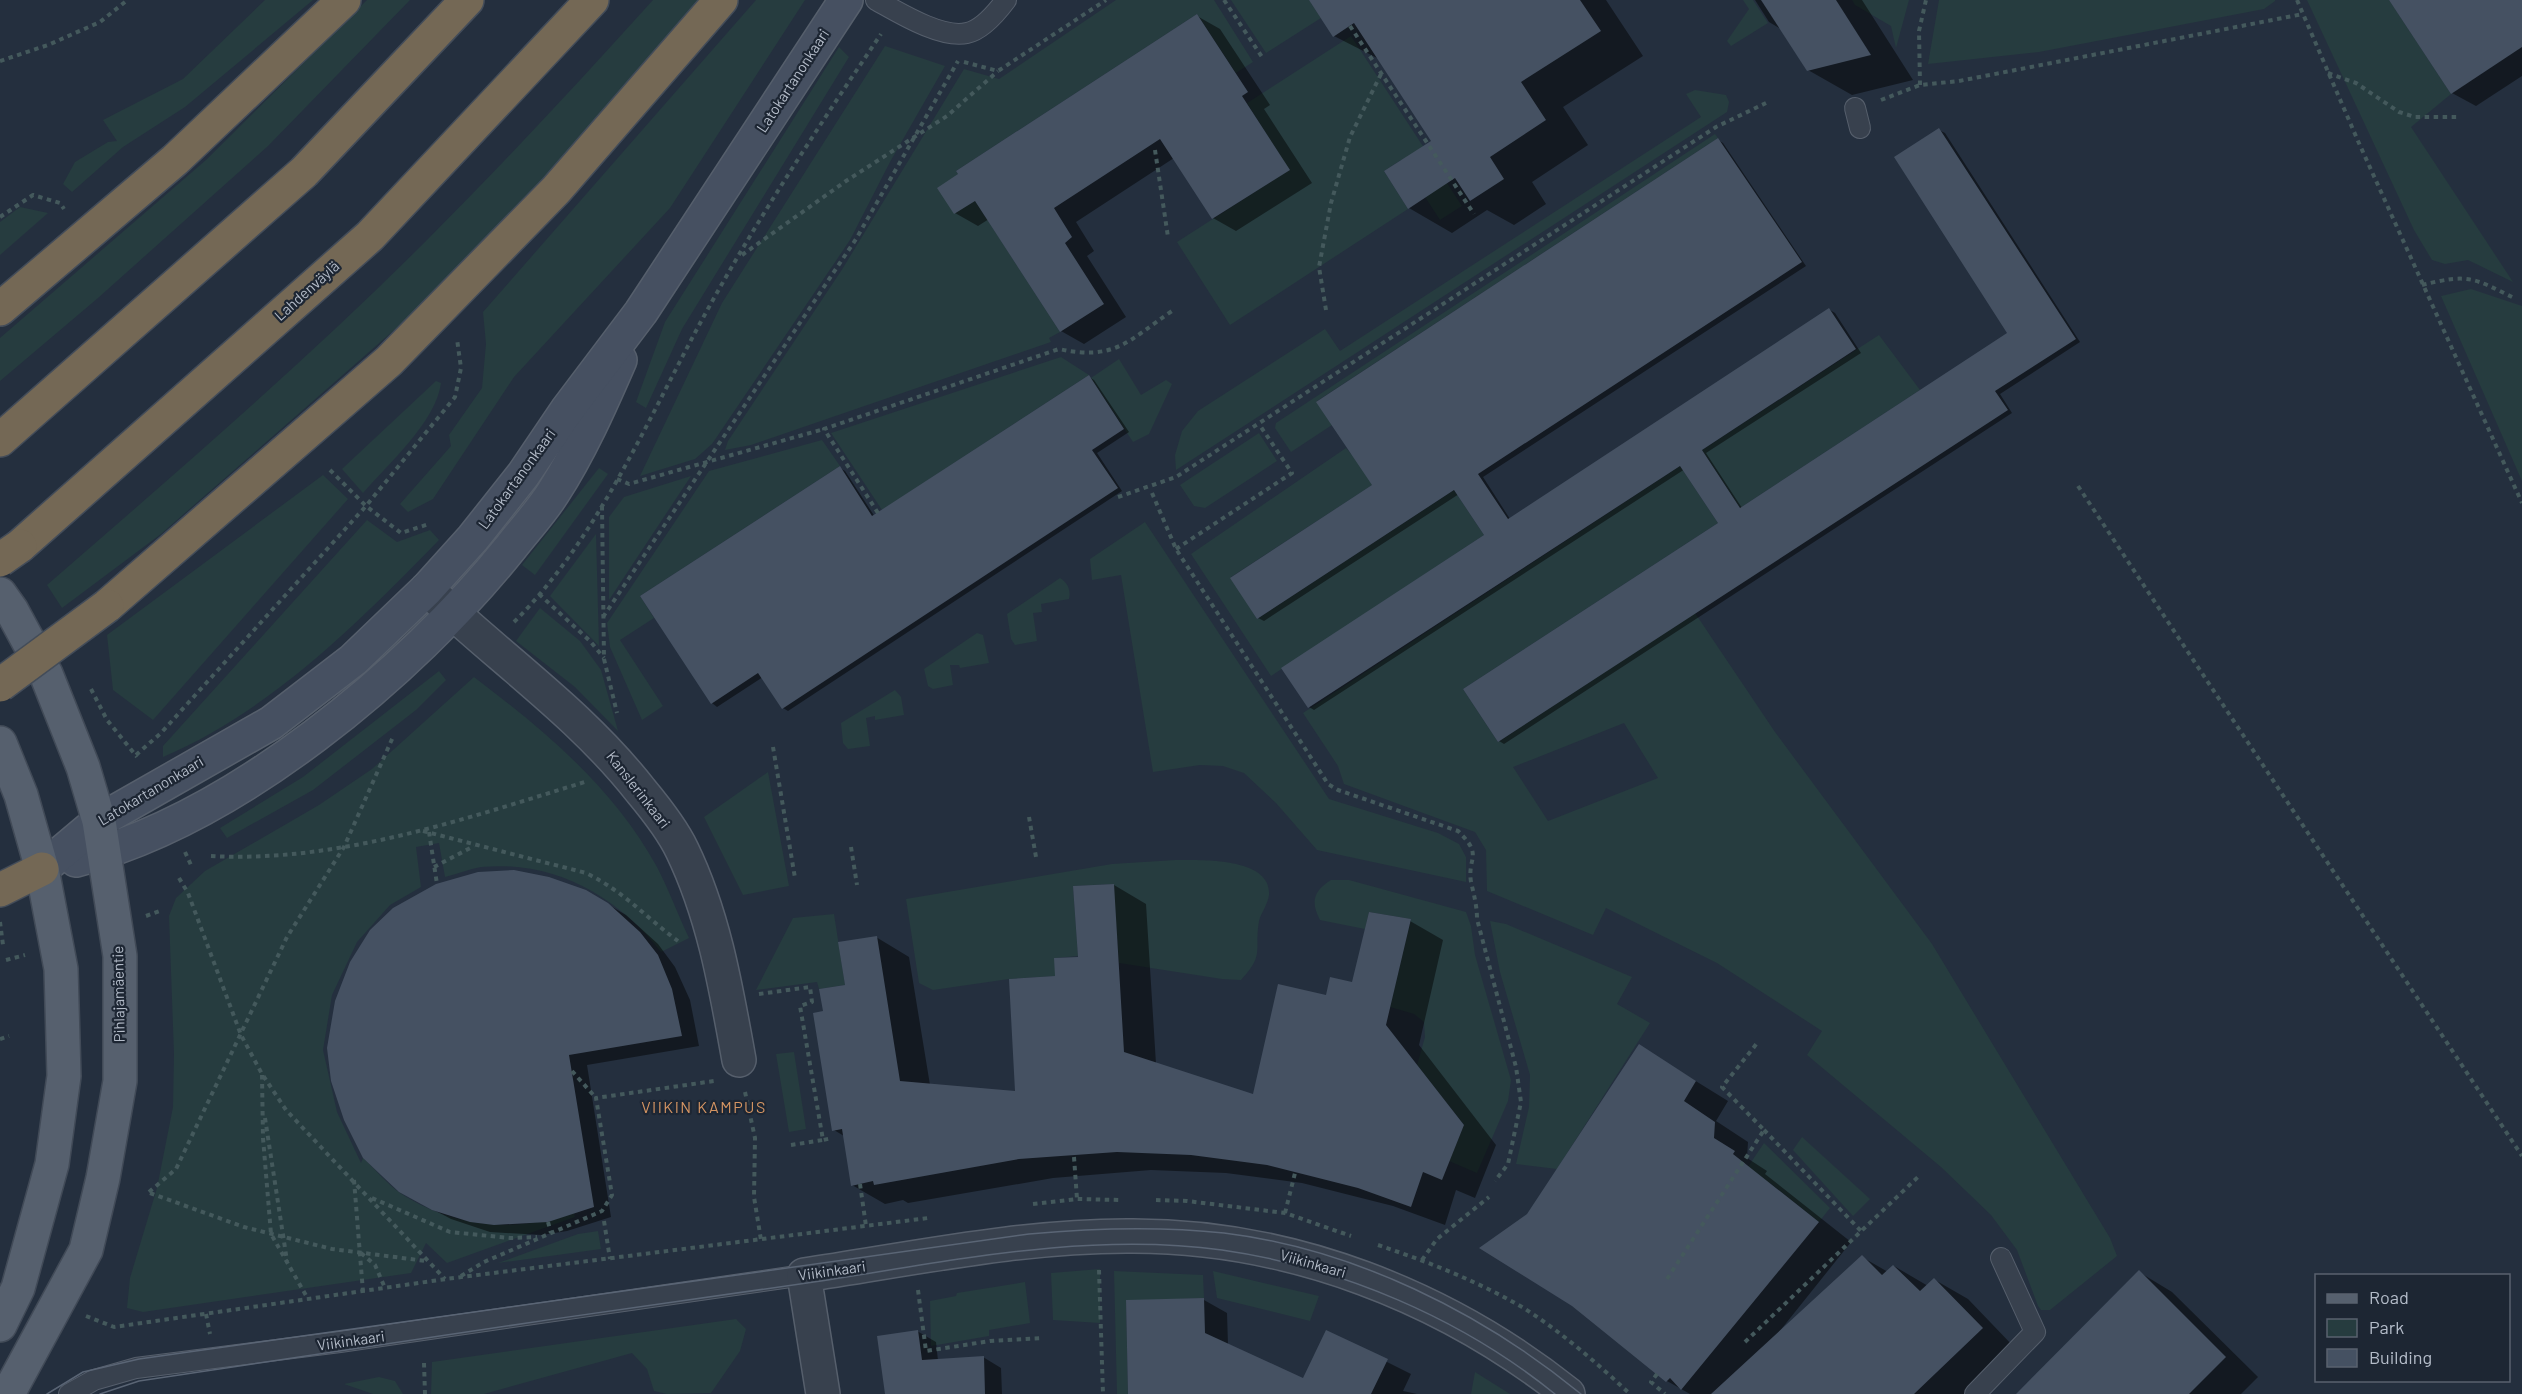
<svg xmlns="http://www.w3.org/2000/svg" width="2522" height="1394" font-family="Barlow,sans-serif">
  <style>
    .green { fill: #263c3f; fill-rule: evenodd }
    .shadow { fill: #0007 }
    .building { fill: #455162 }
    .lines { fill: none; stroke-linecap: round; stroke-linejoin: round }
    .lane-casing { stroke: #565f6c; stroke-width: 22 }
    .street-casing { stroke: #565f6c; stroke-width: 36 }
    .secondary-casing { stroke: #565f6c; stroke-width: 36 }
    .primary-casing { stroke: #414a57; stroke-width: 36 }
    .highway-casing { stroke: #434c59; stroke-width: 36 }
    .path { stroke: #44595c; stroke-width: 4; stroke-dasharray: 4.5 4.5; stroke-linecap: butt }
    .lane { stroke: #38414e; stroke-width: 20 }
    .street { stroke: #38414e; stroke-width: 33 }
    .secondary { stroke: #465061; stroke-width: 33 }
    .primary { stroke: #56606e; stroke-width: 33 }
    .highway { stroke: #746855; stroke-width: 33 }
    .tram { stroke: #5a6575; stroke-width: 1.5 }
    .highway-bridge-casing { stroke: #434c59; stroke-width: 36; stroke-linecap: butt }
    .highway-bridge { stroke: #746855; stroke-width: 33 }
    .labels { text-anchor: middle; stroke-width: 4.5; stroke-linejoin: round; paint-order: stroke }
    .street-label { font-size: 15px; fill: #b4bcc9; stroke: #1d2633 }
    .neighbourhood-label { font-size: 16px; letter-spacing: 1.5px; fill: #d59563; stroke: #1d2633 }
  </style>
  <rect width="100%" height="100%" fill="#242f3e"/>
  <g class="green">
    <polygon points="265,0 313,0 185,107 123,147 72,192 63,184 75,162 108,142 117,141 103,120 183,79"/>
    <polygon points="367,0 410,0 268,146 98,298 0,381 0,338 206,160"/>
    <path d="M 653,0 L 710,0 L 650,68 L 417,310 L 161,534 L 62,608 L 47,585 C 176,473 306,361 426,241 C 504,163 579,82 653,0 Z"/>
    <polygon points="756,0 805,0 670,208 514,377 433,499 408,512 400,504 451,446 449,435 482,388 486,344 483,312"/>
    <polygon points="1116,0 1214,0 1253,62 1236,73 1197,14 956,171 1060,332 1049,338 1051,342 751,445 725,450 728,441 843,268 964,69 999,79"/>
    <polygon points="1231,0 1314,0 1311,3 1321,18 1266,53"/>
    <polygon points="1743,0 1753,0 1768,23 1731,46 1727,41 1749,9"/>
    <polygon points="1852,0 1909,0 1896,48 1891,26 1855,5"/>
    <polygon points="1939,0 2275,0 2275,1 2264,9 2039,52 1928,64"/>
    <polygon points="2307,0 2389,0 2451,94 2411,127 2513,282 2468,260 2445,264 2432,260 2414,230"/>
    <polygon points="1351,36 1462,206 1440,220 1401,160 1384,171 1408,209 1230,325 1177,242 1289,170 1247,103"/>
    <polygon points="885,46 945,66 890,162 850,240 712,444 695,459 640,476 722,303"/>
    <polygon points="839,47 849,57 682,329 646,408 636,402 665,322"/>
    <polygon points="1695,90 1726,95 1729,102 1727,112 1176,470 1175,455 1182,431 1198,411 1325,329 1340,351 1701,117 1686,94"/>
    <polygon points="1715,134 1718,138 1317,401 1332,425 1291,452 1275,428 1276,423"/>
    <polygon points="20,207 48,213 0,255 0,222"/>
    <polygon points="2471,289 2522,306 2522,481 2441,296"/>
    <polygon points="1879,335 1920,390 1740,508 1702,450"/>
    <polygon points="1061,357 1089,375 882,510 831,433"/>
    <polygon points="1119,359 1141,395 1166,380 1172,384 1149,434 1133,442 1091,378"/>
    <path d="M 436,381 L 441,383 C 436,422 388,464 363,493 L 342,469 Z"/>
    <polygon points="1259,433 1277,461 1205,508 1194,506 1180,485"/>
    <polygon points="822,440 840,466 640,596 654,618 620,640 663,706 642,720 610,647 607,623 709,471"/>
    <polygon points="1346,448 1352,455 1426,450 1231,577 1257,619 1454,490 1484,535 1271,676 1191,554"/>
    <path d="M 1680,466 L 1718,523 L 1463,689 L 1498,742 L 1695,613 L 1775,732 L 1932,944 L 2110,1238 L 2117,1256 L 2050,1310 L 2041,1310 L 2038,1306 L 2017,1250 L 1991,1215 L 1941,1167 L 1807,1055 L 1822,1031 L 1717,963 L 1606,908 L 1593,935 L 1487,891 L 1486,850 L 1475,832 L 1344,784 L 1338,766 L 1303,713 ZM 1624,723 L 1658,778 L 1548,821 L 1513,767 Z"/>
    <polygon points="599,468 608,474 535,575 522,565"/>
    <polygon points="323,475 348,499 153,720 113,690 107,635"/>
    <polygon points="691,476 609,600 609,517 624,497"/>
    <path d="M 367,520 L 397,542 L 430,530 L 439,540 C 358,623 272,710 163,757 L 163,746 Z"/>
    <polygon points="1145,522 1329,799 1438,833 1459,844 1466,857 1466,882 1317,850 1276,803 1244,773 1223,766 1200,765 1153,772 1121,575 1092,580 1090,559"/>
    <polygon points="596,534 599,646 550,596"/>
    <path d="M 1060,578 C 1068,583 1071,590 1069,599 L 1041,604 L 1042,612 L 1033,613 L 1037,641 L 1015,645 L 1011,639 L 1007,614 Z"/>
    <polygon points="540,608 580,641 601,670 618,731 575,687 516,641"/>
    <polygon points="977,633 983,635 989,663 960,668 959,665 950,665 953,685 933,689 928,686 924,669"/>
    <polygon points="439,671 446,680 416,710 313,790 227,838 220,828 303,777"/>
    <path d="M 474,677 C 545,731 613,787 657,867 C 669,890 678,915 689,938 L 661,952 C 617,896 554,860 481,867 C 469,869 457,874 445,877 L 439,843 L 416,847 L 421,887 L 390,905 L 357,942 L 332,995 L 323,1050 L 337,1112 L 361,1163 L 363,1158 C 375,1169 387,1184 400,1193 C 454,1228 515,1233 574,1213 L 575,1217 L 447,1263 L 426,1243 L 411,1273 L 143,1312 L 127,1308 L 130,1278 L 157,1188 L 173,1107 L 174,1054 L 169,916 L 176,898 L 205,871 L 319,805 L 372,769 Z"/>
    <polygon points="895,690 901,697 904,715 875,720 875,716 866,718 870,746 848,749 843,743 841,723"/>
    <polygon points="768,772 789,886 743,895 704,817"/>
    <path d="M 1176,860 C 1200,860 1272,857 1269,895 C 1268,904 1261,913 1259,921 C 1254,952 1265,954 1241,980 L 1222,979 L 1119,963 L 1113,884 L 1073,886 L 1078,956 L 1055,958 L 1055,976 L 1009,979 L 933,990 L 919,983 L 906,899 L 1112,864 Z"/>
    <path d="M 1331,880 L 1349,880 L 1466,912 L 1471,926 L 1475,955 L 1511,1080 L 1508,1101 L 1477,1173 L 1449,1161 L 1464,1125 L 1417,1065 L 1425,1037 L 1424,1022 L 1414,1014 L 1390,1007 L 1411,919 L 1369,912 L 1365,929 L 1320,920 C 1310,901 1314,891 1331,880 Z"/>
    <polygon points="834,914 845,985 819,989 817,982 756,990 793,918"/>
    <polygon points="1490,921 1506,924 1632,977 1617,1004 1650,1023 1557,1169 1516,1164 1529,1107 1530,1075 1500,972"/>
    <polygon points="794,1052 806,1129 789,1132 776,1054"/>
    <polygon points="1802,1137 1870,1199 1853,1216 1793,1150"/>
    <polygon points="1764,1143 1830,1208 1819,1222 1770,1183 1729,1195"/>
    <polygon points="598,1231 601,1249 498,1263 578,1234"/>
    <polygon points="1100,1269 1100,1323 1053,1320 1051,1273"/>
    <polygon points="1114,1271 1203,1275 1204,1298 1126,1301 1128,1394 1117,1394"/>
    <polygon points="1213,1271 1319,1296 1310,1321 1217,1298"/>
    <polygon points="1025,1282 1030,1323 989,1330 989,1336 931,1346 930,1301 956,1296 957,1293"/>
    <polygon points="736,1319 746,1329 740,1351 711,1393 667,1394 654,1391 647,1369 632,1353 484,1394 431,1394 432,1362"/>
    <polygon points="1475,1372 1510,1394 1471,1394"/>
    <polygon points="379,1377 395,1381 403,1394 373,1394 344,1384"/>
  </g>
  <g class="shadow">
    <polygon points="1317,0 1606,0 1643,56 1563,107 1588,145 1532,182 1546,204 1514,225 1487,210 1452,233 1409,208 1433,142 1379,59 1334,36"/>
    <polygon points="1755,0 1862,0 1913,80 1852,95 1808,70 1781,29 1769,22"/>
    <polygon points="2391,0 2522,0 2522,76 2476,106 2452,93"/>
    <polygon points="1197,16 1220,29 1270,105 1264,109 1312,183 1236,231 1213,218 1174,158 1076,222 1094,251 1087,256 1126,317 1084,344 1061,331 989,219 978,226 955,213"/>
    <polygon points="1939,130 1945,133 2080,342 2000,394 2012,413 1504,744 1499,741 1720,523 1685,469 1314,710 1309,707 1486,536 1459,494 1264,621 1258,618 1374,485 1718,140 1723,143 1806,266 1483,477 1510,519 1830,310 1835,313 1861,353 1706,453 1742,508 2010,333"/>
    <polygon points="1089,377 1094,380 1129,432 1097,453 1122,491 788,711 783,708 763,677 717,707 712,703 840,468 845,471 875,517"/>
    <polygon points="1114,885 1146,904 1156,1064 1254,1096 1327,997 1353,984 1410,921 1443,940 1419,1045 1496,1145 1475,1198 1456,1190 1445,1225 1393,1206 1302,1183 1226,1173 1151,1170 1053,1178 908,1203 903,1200 885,1204 852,1185 844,1136 834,1130 825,1012 846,986 876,937 909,957 930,1085 1017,1092 1057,977 1079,958"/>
    <polygon points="585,891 626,915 658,944 675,967 690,1000 699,1046 587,1065 611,1217 567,1231 542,1235 490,1232 451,1219 419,1202"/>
    <polygon points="1639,1046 1728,1101 1716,1121 1748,1142 1747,1158 1767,1171 1765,1174 1851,1242 1775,1337 1862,1257 1888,1272 1894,1266 1928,1286 1935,1280 1968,1299 2015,1348 1967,1394 1690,1394 1667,1381 1528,1215"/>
    <polygon points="2139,1272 2172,1292 2258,1377 2241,1394 2041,1394"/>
    <polygon points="1204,1300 1227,1313 1228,1345 1304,1380 1327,1332 1411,1374 1403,1391 1417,1394 1130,1394"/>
    <polygon points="917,1331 936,1342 938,1361 983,1357 1001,1368 1002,1394 887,1394"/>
  </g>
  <g class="building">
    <polygon points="1309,0 1580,0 1601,31 1521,82 1546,120 1490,157 1504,179 1470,201 1455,178 1408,209 1384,171 1431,141 1354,23 1333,37"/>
    <polygon points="1761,0 1836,0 1871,55 1807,71"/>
    <polygon points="2389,0 2522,0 2522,47 2451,94"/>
    <polygon points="1197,14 1248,92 1242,96 1290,170 1212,219 1160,139 1054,208 1072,237 1065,243 1104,304 1060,332 975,201 954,214 937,188 958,174 956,171"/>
    <polygon points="1939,128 2076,339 1995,391 2008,410 1498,742 1463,689 1718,523 1680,466 1308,708 1281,668 1484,535 1454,490 1257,619 1230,578 1372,485 1316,402 1718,138 1802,262 1478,474 1508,519 1829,308 1856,349 1702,450 1740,508 2007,333 1894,157"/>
    <polygon points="1089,375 1124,429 1092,450 1118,488 782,709 758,673 711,704 640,596 840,466 872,516"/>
    <polygon points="514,870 549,877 586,890 608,903 640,932 658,955 672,989 682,1036 569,1055 594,1207 548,1222 494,1225 470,1222 432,1210 399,1192 363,1158 344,1120 331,1081 327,1048 335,1001 350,962 370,930 393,908 436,884 478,872"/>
    <polygon points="1114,884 1124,1052 1253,1094 1278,984 1326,995 1330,977 1352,982 1369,912 1411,919 1386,1025 1464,1125 1442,1180 1423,1172 1411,1207 1358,1188 1267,1165 1191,1155 1117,1152 1019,1159 874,1185 873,1181 851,1186 842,1129 832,1131 813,1013 823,1011 819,989 845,985 838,942 877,936 900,1081 1015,1091 1009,979 1055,976 1054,958 1078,957 1073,886"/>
    <polygon points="1639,1044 1696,1081 1684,1101 1715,1122 1714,1138 1735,1151 1733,1154 1819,1222 1681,1390 1670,1378 1666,1382 1572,1306 1479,1248 1527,1214"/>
    <polygon points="1862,1255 1882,1275 1893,1265 1920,1291 1934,1278 1983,1328 1914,1394 1711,1394"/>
    <polygon points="2139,1270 2226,1357 2189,1394 2016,1394"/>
    <polygon points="1204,1298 1205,1333 1303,1378 1326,1330 1388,1359 1371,1394 1128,1394 1126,1300"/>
    <polygon points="918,1330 922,1360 984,1356 985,1394 885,1394 877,1336"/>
  </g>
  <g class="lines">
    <defs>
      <g id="lane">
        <path d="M 876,0 C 898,12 941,39 967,33 C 982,30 997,12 1006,0"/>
        <polyline points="1855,108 1860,128"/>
        <polyline points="69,1394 94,1380 136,1368 340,1342 804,1275"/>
        <polyline points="1975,1394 2035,1332 2001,1258"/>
      </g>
      <g id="street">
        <path d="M 427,589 C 498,657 580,713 641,791 C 656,809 672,829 682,850 C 714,916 726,988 739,1060"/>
        <path d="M 823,1394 L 804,1275 C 912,1259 1023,1235 1133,1236 C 1291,1236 1445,1296 1568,1394"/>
      </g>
      <g id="secondary">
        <path d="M 76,860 C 235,819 410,673 511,547 C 525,529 541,512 553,493 C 580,451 600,406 620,360"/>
        <polyline points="42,869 99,821 271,723 353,660 427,589 473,538 523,475 567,410 641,312 846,0"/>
      </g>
      <g id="primary">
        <polyline points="0,594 12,611 46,674 83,767 99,821 120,956 120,1081 103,1178 86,1250 8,1394"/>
        <polyline points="0,743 21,795 42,869 61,969 64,1076 52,1164 18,1288 0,1325"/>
      </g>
      <g id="highway">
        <polyline points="0,309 175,160 344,0"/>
        <polyline points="0,440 304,172 467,0"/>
        <polyline points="20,546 370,236 592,0"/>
        <polyline points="107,606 389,361 556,190 721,0"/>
        <polyline points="0,890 42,869"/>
      </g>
    </defs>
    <use href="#lane" class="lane-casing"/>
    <use href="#street" class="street-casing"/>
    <use href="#secondary" class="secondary-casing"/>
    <use href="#primary" class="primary-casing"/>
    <use href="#highway" class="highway-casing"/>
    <g class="path">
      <polyline points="1224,0 1262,57"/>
      <polyline points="2297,0 2358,141 2522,503"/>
      <polyline points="1350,26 1474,214"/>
      <polyline points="0,61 48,45 100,22 125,2"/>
      <polyline points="964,62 998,71 1106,0"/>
      <polyline points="2328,73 2356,83 2399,112 2415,117 2458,117"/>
      <polyline points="1920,85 1919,31 1926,0"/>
      <polyline points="1881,100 1920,85 1959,81 2303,14"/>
      <polyline points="1155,150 1168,237"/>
      <polyline points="0,217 33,195 60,203 64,209"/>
      <polyline points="742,255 846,181 947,116 998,71"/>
      <path d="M 2422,285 C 2470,273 2473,278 2516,299"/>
      <polyline points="1326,310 1319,267 1331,203 1350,137 1381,74"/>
      <polyline points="330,470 366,506 401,533 429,524"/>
      <polyline points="617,479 629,484 824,429"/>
      <polyline points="2078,486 2522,1156"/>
      <path d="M 1152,493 L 1176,549 L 1328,784 L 1338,790 L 1458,831 C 1484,856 1467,857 1471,882 C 1474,895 1477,906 1477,919 L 1516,1067 L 1521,1102 L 1508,1164 L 1495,1181"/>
      <polyline points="1118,497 1176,477 1716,127 1766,103"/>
      <polyline points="602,506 604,659 617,713"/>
      <path d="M 878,513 L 824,429 L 1059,349 C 1115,361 1128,341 1172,311"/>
      <polyline points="1176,549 1292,473 1259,424"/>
      <polyline points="539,594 590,641 604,658"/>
      <polyline points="603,617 856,239 958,61"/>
      <path d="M 514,622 C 600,537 651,411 709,307 C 761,213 821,123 881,34"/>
      <polyline points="91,689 107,720 137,757"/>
      <polyline points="773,747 795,878"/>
      <polyline points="136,755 161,733 366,506 455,397 461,368 457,339"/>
      <polyline points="1029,817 1036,857"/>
      <path d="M 423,831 L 586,873 C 626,893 644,916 678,941"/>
      <polyline points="429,832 437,884"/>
      <polyline points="851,847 857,885"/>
      <polyline points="185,852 191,865"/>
      <path d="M 211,856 C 340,863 467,818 588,781"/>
      <polyline points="434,867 474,846"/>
      <polyline points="179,878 188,893 241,1035 262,1074 286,1110 445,1279"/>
      <polyline points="146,916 160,911"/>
      <polyline points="0,922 3,945"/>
      <polyline points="6,960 25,955"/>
      <polyline points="759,994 810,987 812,1002 800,1006 823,1140 832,1138"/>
      <polyline points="0,1039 9,1036"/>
      <polyline points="572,1071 596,1098"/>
      <polyline points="262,1075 263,1138 271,1234 308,1299"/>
      <polyline points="745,1092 755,1138 754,1197 761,1240"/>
      <polyline points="265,1118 287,1261"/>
      <polyline points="1764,1130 1861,1231"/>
      <polyline points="791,1145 823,1140"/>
      <polyline points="1074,1157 1077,1199"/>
      <polyline points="354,1180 363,1292"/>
      <polyline points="860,1184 866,1226"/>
      <polyline points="149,1192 176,1169 287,937 344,847 393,737"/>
      <polyline points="150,1193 244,1227 332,1249 426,1261"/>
      <polyline points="372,1198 450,1232 510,1238 537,1237"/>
      <polyline points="1156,1200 1187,1201 1285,1213 1351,1236"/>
      <polyline points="1033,1204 1077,1199 1121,1200"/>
      <polyline points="1285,1213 1295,1173"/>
      <polyline points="604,1221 610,1259"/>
      <polyline points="548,1222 551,1233"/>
      <path d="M 1378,1245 C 1426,1261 1477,1281 1522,1307 C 1559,1330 1598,1364 1630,1394"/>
      <polyline points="361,1253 375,1265 385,1288"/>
      <polyline points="1422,1260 1437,1239 1489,1197"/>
      <polyline points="1099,1270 1103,1394"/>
      <polyline points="461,1276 484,1262 602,1211 612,1195 596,1098 714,1081"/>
      <polyline points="1667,1279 1764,1130 1722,1087 1758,1042"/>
      <polyline points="918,1290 926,1351 990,1341 1043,1338"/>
      <polyline points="206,1314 210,1334"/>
      <polyline points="86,1316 114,1327 446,1279 928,1218"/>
      <polyline points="1745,1342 1920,1175"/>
      <polyline points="424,1363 425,1394"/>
      <polyline points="1657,1374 1651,1382 1665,1394"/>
    </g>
    <use href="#lane" class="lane"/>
    <use href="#street" class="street"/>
    <use href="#secondary" class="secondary"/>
    <use href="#primary" class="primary"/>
    <use href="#highway" class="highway"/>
    <g class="tram">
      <path d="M 47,1394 L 83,1372 L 139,1359 L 1029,1234 C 1094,1228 1159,1226 1224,1233 C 1354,1249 1481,1312 1581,1394"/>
      <path d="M 100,1394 L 139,1381 C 362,1347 584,1314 807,1283 C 943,1263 1083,1231 1222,1250 C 1341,1267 1461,1318 1555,1394"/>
    </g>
    <defs>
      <g id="highway-bridge">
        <polyline points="0,560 20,546"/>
        <polyline points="0,685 107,606"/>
      </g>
    </defs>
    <use href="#highway-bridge" class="highway-bridge-casing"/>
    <use href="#highway-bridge" class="highway-bridge"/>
  </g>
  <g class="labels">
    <g class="street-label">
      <text transform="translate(793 81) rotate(-57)" y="5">Latokartanonkaari</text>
      <text transform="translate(307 291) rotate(-42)" y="5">Lahdenväylä</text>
      <text transform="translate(517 479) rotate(-54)" y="5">Latokartanonkaari</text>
      <text transform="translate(638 790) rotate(52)" y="5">Kanslerinkaari</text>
      <text transform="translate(151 791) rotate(-31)" y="5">Latokartanonkaari</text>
      <text transform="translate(119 994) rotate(-91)" y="5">Pihlajamäentie</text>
      <text transform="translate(1313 1264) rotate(16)" y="5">Viikinkaari</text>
      <text transform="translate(832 1271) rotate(-8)" y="5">Viikinkaari</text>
      <text transform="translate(351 1341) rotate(-8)" y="5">Viikinkaari</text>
    </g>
    <g class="neighbourhood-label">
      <text x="704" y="1113">VIIKIN KAMPUS</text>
    </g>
  </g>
  <rect x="2315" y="1274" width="195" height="108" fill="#1d2633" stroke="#59626f" stroke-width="1.5"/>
  <rect x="2327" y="1294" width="30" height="9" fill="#56606e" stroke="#59626f" stroke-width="1.5"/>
  <text x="2369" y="1304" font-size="18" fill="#b4bcc9">Road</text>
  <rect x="2327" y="1319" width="30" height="18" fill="#263c3f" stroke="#59626f" stroke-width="1.5"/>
  <text x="2369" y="1334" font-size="18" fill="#b4bcc9">Park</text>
  <rect x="2327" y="1349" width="30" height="18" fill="#455162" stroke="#59626f" stroke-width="1.5"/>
  <text x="2369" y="1364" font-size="18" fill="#b4bcc9">Building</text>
</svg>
